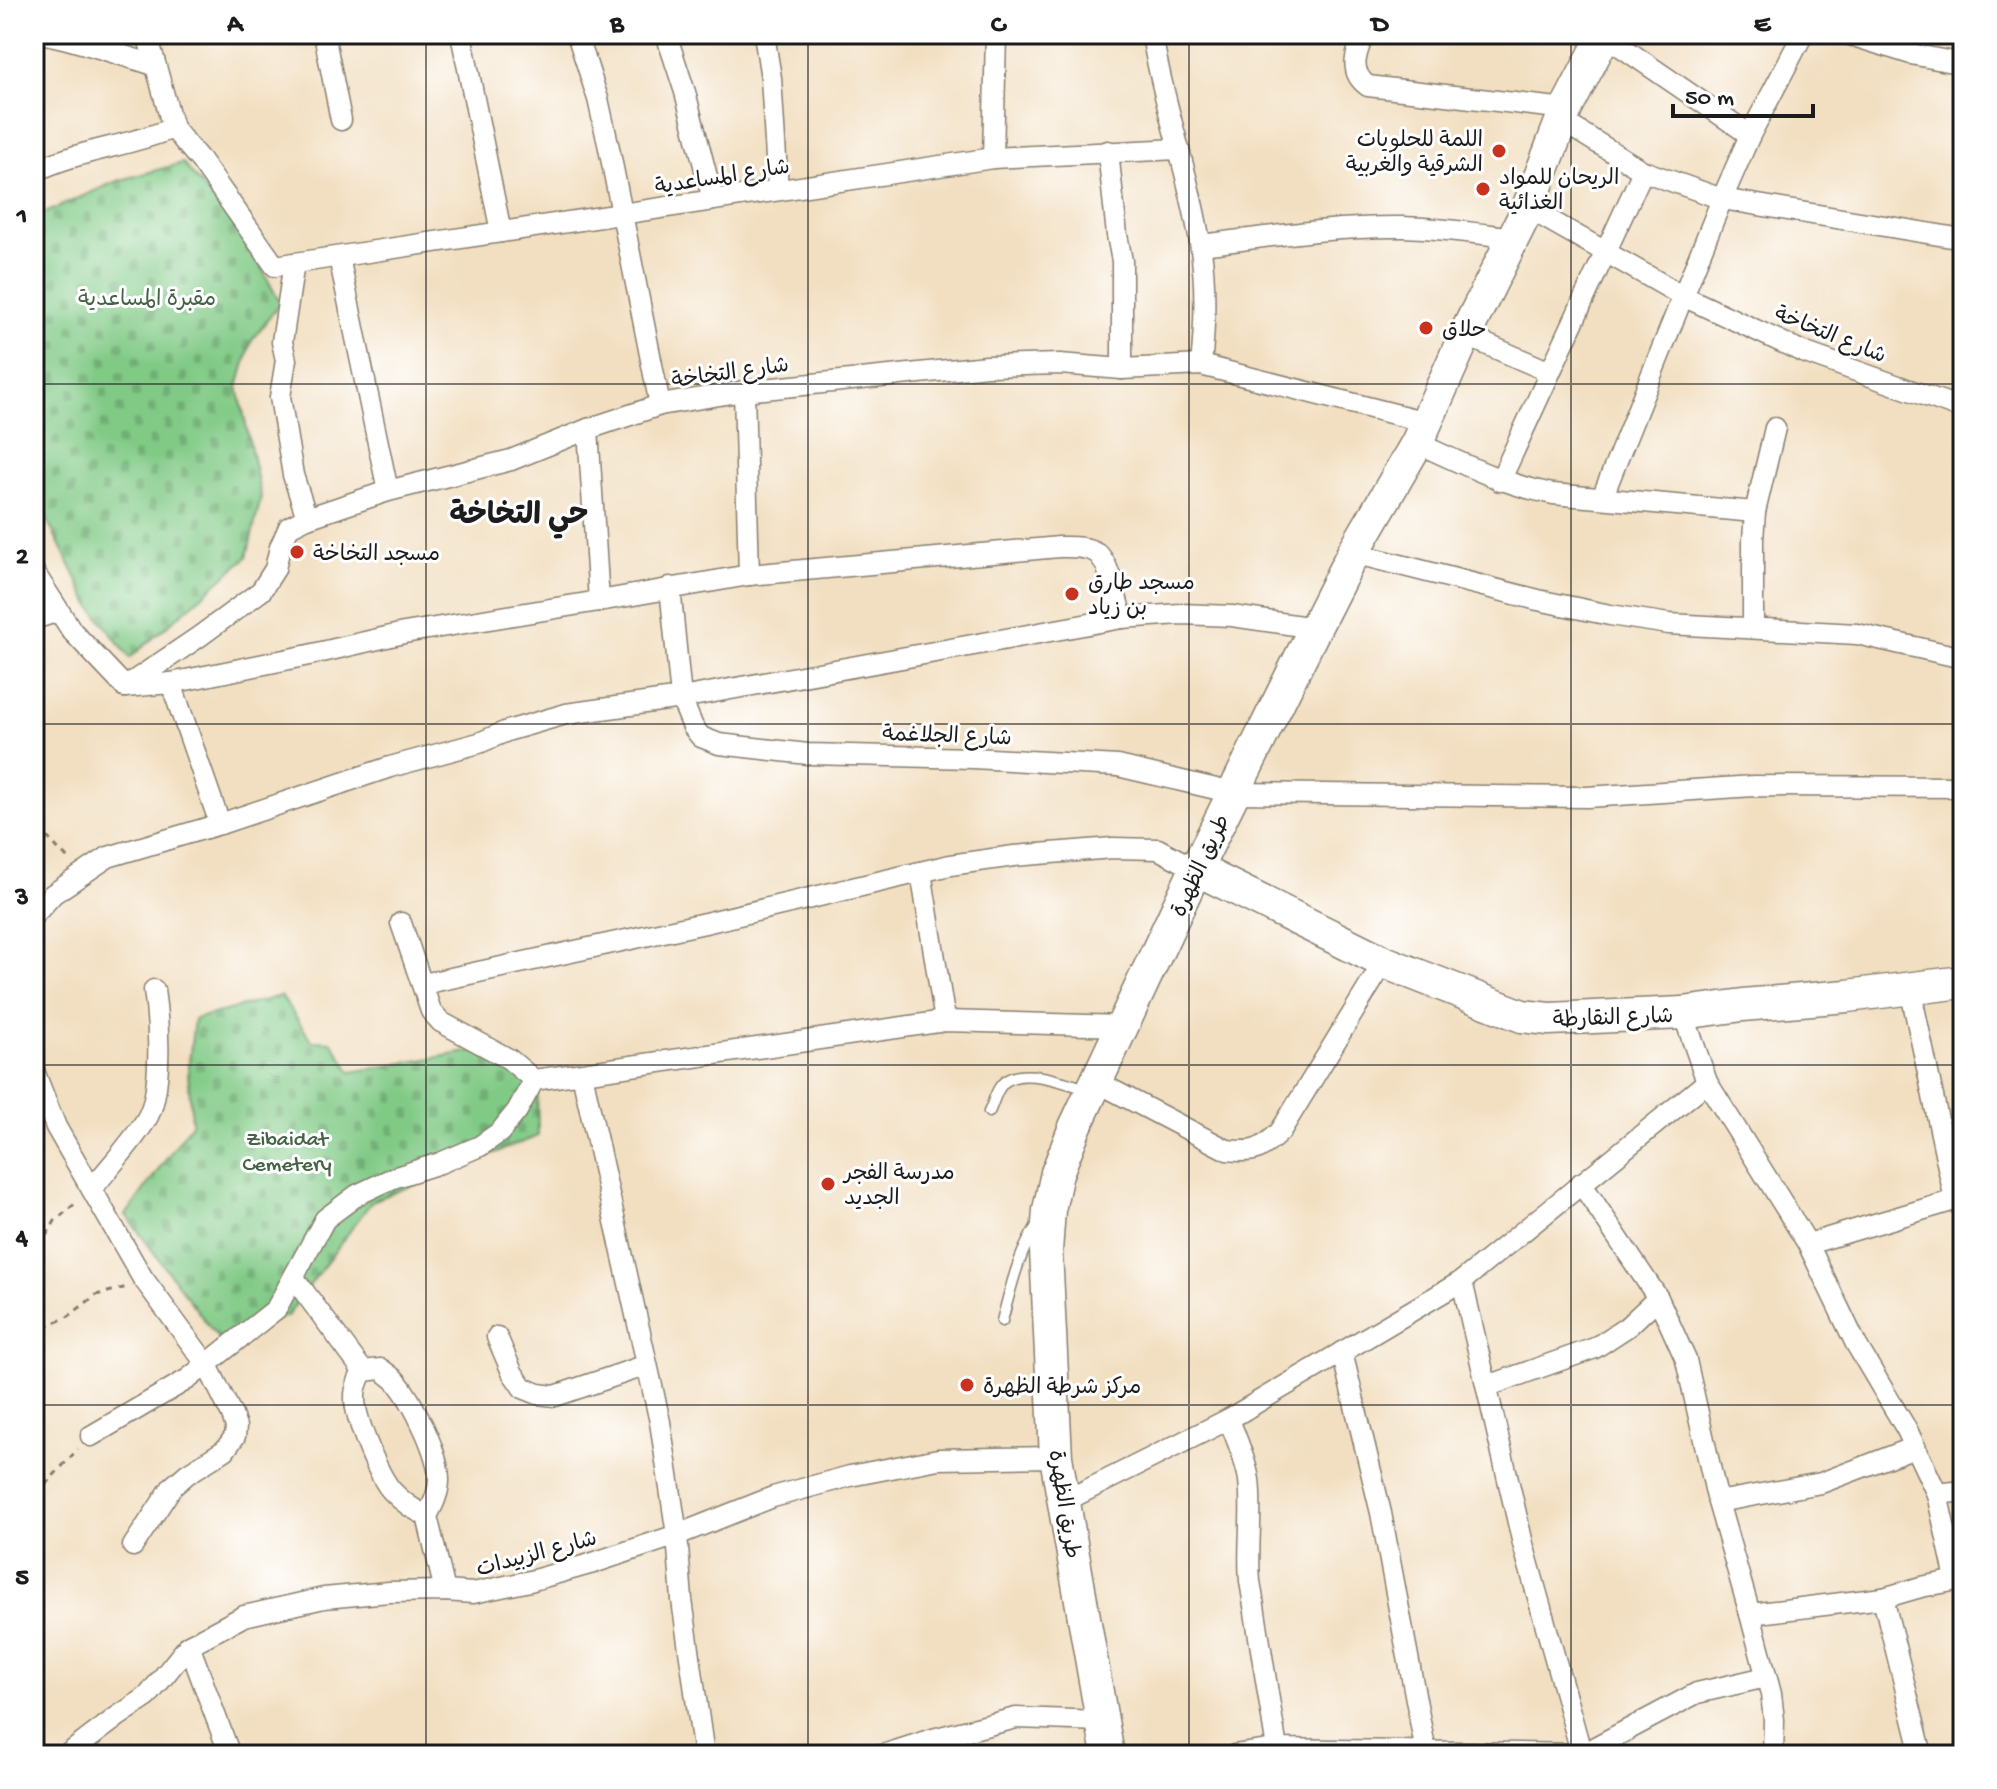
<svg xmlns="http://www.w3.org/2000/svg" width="1997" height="1789" font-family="'Gochi Hand','Playpen Sans Arabic',sans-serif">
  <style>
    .cemetery { fill: url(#cemetery-stones); stroke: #4e7351; stroke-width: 2 }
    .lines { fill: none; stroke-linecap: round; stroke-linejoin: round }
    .service-casing { stroke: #877e6e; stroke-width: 13 }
    .minor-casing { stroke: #877e6e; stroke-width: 23 }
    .primary-casing { stroke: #877e6e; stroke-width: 35 }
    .path { stroke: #877e6e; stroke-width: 3; stroke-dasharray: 6 6; stroke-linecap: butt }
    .service { stroke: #fff; stroke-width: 10 }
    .minor { stroke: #fff; stroke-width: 20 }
    .primary { stroke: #fff; stroke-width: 32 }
    .grid { fill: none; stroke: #1c1c1c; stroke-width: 2; stroke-opacity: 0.55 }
    .poi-dot { fill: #c8321e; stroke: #fff; stroke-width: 3 }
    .labels { text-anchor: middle; stroke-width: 6; stroke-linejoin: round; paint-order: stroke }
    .poi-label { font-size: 22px; fill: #1c1c1c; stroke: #fff; text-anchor: start }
    .street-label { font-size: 22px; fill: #1c1c1c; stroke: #fff }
    .park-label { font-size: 22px; fill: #446246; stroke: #fff }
    .district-label { font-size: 30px; font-weight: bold; fill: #1c1c1c; stroke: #fff }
    .neatline { fill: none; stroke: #1c1c1c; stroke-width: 3 }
    .grid-label { font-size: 26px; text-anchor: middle; font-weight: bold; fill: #1c1c1c }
  </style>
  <defs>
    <pattern id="cemetery-stones" width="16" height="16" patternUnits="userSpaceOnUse" patternTransform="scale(2)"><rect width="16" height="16" fill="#81ca86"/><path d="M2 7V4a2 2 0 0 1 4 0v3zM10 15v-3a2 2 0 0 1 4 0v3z" fill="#6fad73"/></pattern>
  </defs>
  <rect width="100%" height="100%" fill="#fff"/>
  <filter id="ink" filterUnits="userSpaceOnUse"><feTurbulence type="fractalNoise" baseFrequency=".0125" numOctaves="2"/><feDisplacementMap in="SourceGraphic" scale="16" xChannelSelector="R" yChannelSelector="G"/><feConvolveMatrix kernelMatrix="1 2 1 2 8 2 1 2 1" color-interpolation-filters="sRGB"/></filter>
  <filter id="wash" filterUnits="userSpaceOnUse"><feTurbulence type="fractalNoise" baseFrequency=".006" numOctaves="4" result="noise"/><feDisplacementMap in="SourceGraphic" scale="32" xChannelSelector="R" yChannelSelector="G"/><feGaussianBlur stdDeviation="1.8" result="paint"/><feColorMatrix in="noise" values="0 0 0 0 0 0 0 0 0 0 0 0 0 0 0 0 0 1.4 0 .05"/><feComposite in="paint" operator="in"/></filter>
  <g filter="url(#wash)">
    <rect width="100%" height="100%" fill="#f2dfc1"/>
    <g class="cemetery">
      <polygon points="183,163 248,242 280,303 251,342 238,387 261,497 247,557 130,658 90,605 34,494 34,218 117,181"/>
      <polygon points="281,996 312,1041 332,1042 351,1072 474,1051 537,1086 538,1136 372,1201 287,1316 220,1341 126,1215 192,1123 188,1071 194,1019"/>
    </g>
  </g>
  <g filter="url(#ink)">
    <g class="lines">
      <defs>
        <g id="service">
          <path d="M 989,1112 C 993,1104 995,1094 1000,1087 C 1015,1063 1065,1083 1087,1089"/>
          <path d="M 1002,1321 C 1011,1287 1018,1254 1038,1224"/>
        </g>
        <g id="minor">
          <path d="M 45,34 C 82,41 118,55 155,65"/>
          <polyline points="324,34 341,120"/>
          <polyline points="461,34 501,232"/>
          <polyline points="577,34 598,99 609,148 660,405"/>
          <polyline points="666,34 685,92 713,200"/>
          <polyline points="764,34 771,78 778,190"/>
          <path d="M 1152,34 C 1163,105 1189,172 1200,243 C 1206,281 1205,327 1201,365"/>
          <path d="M 1364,34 C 1356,53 1348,72 1368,86 L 1566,109"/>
          <polyline points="1847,34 1911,54 1963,64"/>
          <polyline points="1604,35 1750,135"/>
          <polyline points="1562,121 1643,171 1722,199 1963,239"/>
          <polyline points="173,128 201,161 275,266 993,158 1179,149"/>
          <polyline points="1108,151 1117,235 1122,261 1122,369"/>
          <polyline points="993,158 996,34"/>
          <path d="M 34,172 C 77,150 128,147 173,128 L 147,34"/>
          <polyline points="1528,208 1683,296 1803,352 1963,409"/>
          <path d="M 1201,245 C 1268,237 1335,226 1403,227 C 1440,228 1477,233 1514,238"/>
          <polyline points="339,257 388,491"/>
          <polyline points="294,263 282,342 286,360 280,397 293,475 307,518"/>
          <polyline points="1465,335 1550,372"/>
          <polyline points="744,391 749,575"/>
          <polyline points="588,429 599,601"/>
          <path d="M 1417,443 C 1461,463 1504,485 1553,494 L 1755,512"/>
          <polyline points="1500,481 1643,171"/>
          <polyline points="1602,498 1722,199 1750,135 1803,34"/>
          <polyline points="1353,553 1538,600 1610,615 1669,624 1857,634 1963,658"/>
          <path d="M 34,572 L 72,631 L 125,687 L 171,683 L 309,655 L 404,633 L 599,601 L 749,575 L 1059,547 C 1071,547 1087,546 1097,553 C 1110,563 1117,602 1122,618"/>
          <polyline points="670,587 681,698 693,727 701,737 719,744 808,754 973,758 1118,766 1233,793 1587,797 1754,786 1963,787"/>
          <polyline points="34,619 59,611"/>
          <polyline points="1753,628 1753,540 1755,512 1775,428"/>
          <polyline points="171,683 220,824"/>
          <polyline points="125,687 200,636 261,591 275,569 280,547 289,527 307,518 388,491 511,460 588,429 660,405 744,391 987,366 1060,364 1122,369 1201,365 1426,422"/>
          <polyline points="921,872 945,1021"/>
          <polyline points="34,915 53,894 108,857 220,824 390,767 479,743 507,731 566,714 681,698 1122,618 1181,614 1232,616 1315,628"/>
          <polyline points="401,923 431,1011 441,1022 509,1059 534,1080"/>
          <polyline points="423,984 705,923 950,865 1014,856 1113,848 1158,849 1196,869"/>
          <polyline points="1910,988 1955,1200"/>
          <polyline points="1683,1013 1707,1082 1808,1244 1856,1344 1907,1430 1937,1494 1956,1579"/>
          <polyline points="34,1071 56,1127 142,1277 207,1365 232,1415 236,1427 235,1436 225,1450 187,1474 172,1487 133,1546"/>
          <polyline points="582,1074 660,1422 677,1535 682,1600 704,1755"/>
          <path d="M 1097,1082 L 1227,1150 C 1254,1153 1260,1151 1280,1132 L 1384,962"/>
          <polyline points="1581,1183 1658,1298 1686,1360 1718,1502 1750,1614 1771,1694 1774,1720 1773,1755"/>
          <path d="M 92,1189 C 110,1166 131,1144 146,1120 C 163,1093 159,1022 154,990"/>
          <polyline points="1808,1244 1955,1200 1963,1200"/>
          <path d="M 294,1278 L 363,1371 C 358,1380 354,1389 355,1400 C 356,1421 379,1477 392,1491 C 403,1503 413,1509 427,1516"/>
          <polyline points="1462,1281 1523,1544 1582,1755"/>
          <polyline points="497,1337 512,1372 523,1388 538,1394 555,1396 647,1365"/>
          <polyline points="1342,1352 1381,1513 1426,1753"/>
          <path d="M 363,1371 L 381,1369 C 386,1373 392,1377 396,1381 C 413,1401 439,1454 439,1480 C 439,1493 433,1505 427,1516 L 445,1591"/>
          <polyline points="1488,1386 1595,1348 1627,1327 1658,1298"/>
          <path d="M 1229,1419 C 1236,1439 1246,1460 1249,1480 C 1253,1513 1247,1547 1250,1581 L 1277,1749"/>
          <polyline points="91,1436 188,1379 276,1309 325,1219 357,1195 393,1178 440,1163 480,1146 500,1132 517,1111 534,1080 945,1021 1124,1026"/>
          <polyline points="1937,1494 1963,1491"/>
          <polyline points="1065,1501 1229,1419 1462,1281 1707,1082"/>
          <polyline points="1718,1502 1821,1483 1915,1447"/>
          <polyline points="1883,1598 1922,1755"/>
          <polyline points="1750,1614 1883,1598 1921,1587 1963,1579"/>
          <polyline points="189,1645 230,1755"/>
          <polyline points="67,1755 117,1717 147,1697 189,1645 244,1616 324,1598 389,1592 445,1591 473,1593 530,1581 590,1564 677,1535 773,1497 850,1476 938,1459 1056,1457"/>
          <polyline points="883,1755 933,1739 1016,1718 1101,1721"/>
          <polyline points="1235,1755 1277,1749 1582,1754 1697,1693 1766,1677"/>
        </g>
        <g id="primary">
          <polyline points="1196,869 1384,962 1522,1016 1549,1019 1683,1013 1743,1005 1847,996 1963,982"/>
          <polyline points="1108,1755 1056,1457 1046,1251 1049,1210 1057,1173 1075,1127 1196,869 1315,628 1353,553 1417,443 1465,335 1528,208 1566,109 1605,34"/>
        </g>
      </defs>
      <use href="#service" class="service-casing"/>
      <use href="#minor" class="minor-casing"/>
      <use href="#primary" class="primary-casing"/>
      <g class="path">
        <polyline points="34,840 48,838 69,860"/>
        <polyline points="34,1256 55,1221 77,1202"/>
        <polyline points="34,1332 69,1316 96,1295 127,1287"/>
        <polyline points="34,1484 44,1486 78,1449"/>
      </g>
      <use href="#service" class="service"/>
      <use href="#minor" class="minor"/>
      <use href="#primary" class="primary"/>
    </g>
  </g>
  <path class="grid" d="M 426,34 L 426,1755M 808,34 L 808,1755M 1189,34 L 1189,1755M 1571,34 L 1571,1755M 34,384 L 1963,384M 34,724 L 1963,724M 34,1065 L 1963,1065M 34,1405 L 1963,1405"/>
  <g class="poi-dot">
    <circle cx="1499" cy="151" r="8"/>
    <circle cx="1483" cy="189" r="8"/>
    <circle cx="1426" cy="328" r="8"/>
    <circle cx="297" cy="552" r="8"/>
    <circle cx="1072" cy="594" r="8"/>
    <circle cx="828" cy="1184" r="8"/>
    <circle cx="967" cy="1385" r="8"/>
  </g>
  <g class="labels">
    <g class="poi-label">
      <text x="1483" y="146" text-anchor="end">اللمة للحلويات<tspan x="1483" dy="25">الشرقية والغربية</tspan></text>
      <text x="1499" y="184">الريحان للمواد<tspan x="1499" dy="25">الغذائية</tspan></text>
      <text x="1442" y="336">حلاق</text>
      <text x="313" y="560">مسجد التخاخة</text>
      <text x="1088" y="589">مسجد طارق<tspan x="1088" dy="25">بن زياد</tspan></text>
      <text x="844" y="1179">مدرسة الفجر<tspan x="844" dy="25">الجديد</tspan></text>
      <text x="983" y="1393">مركز شرطة الظهرة</text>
    </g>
    <g class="street-label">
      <text transform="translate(722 175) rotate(-9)" y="8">شارع المساعدية</text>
      <text transform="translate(1831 333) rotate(22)" y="8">شارع التخاخة</text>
      <text transform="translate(730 371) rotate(-8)" y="8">شارع التخاخة</text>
      <text transform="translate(947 734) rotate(2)" y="8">شارع الجلاغمة</text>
      <text transform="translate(1199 865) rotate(-65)" y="8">طريق الظهرة</text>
      <text transform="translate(1613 1016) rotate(-2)" y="8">شارع النقارطة</text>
      <text transform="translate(1066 1504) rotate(81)" y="8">طريق الظهرة</text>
      <text transform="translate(536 1552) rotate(-15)" y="8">شارع الزبيدات</text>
    </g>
    <g class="park-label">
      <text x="147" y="305">مقبرة المساعدية</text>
      <text x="287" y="1145">Zibaidat<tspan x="287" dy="25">Cemetery</tspan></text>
    </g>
    <g class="district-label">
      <text x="519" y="523">حي التخاخة</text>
    </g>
  </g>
  <rect width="1997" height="1789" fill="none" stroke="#fff" stroke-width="88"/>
  <path d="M1673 104v12h140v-12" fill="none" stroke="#1c1c1c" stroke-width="4"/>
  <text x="1685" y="104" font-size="24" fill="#1c1c1c" stroke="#ffffff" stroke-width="6" paint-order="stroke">50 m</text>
  <rect x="44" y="44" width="1909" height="1701" class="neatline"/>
  <g class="grid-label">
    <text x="235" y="31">A</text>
    <text x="617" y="31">B</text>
    <text x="998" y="31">C</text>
    <text x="1380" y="31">D</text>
    <text x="1762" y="31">E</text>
    <text x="22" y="223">1</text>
    <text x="22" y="563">2</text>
    <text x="22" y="904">3</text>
    <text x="22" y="1244">4</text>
    <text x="22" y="1584">5</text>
  </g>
</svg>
